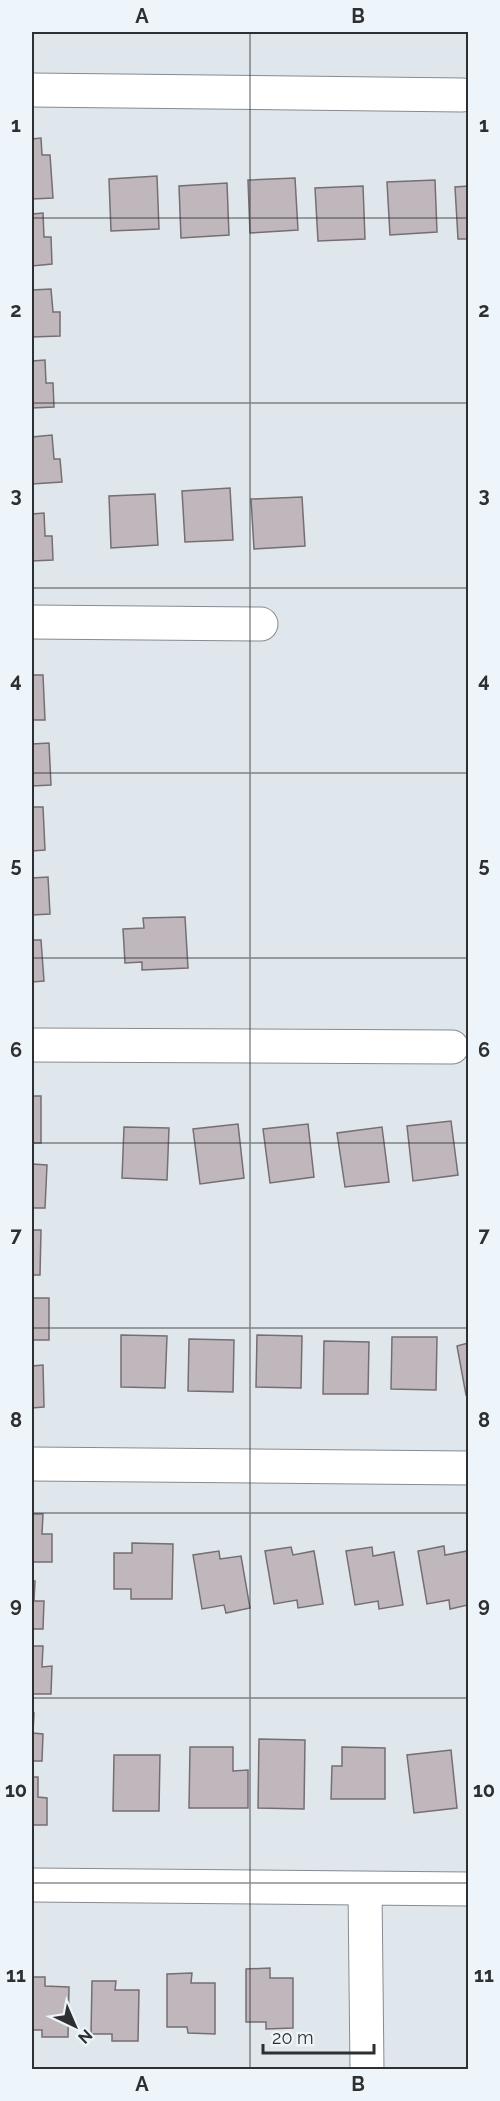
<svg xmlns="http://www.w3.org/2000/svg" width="500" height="2101" font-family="Raleway,sans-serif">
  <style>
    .building { fill: #bfb7bc; stroke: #756e72; stroke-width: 1.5 }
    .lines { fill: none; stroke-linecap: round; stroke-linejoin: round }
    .street-casing { stroke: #858b90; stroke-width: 35 }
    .street { stroke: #fff; stroke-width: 33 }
    .grid { fill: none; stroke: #2d2f31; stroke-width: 1.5; stroke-opacity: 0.55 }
    .neatline { fill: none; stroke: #2d2f31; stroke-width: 2 }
    .grid-label { font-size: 20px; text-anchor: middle; font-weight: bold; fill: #2d2f31 }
  </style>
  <rect width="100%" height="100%" fill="#e0e7ec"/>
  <g class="building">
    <polygon points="41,138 42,155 50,155 53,198 32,199 32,139"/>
    <polygon points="157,176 159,229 111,231 109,179"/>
    <polygon points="295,178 298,230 250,233 248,180"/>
    <polygon points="435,180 437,232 390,235 387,182"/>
    <polygon points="227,183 229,235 181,238 179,186"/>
    <polygon points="363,186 365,239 318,241 315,188"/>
    <polygon points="468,186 468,239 458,239 455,187"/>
    <polygon points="43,213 44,237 51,237 52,264 32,266 32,214"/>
    <polygon points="51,289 53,312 60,312 60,336 32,337 32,290"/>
    <polygon points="45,360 46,383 53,383 54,407 32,408 32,361"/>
    <polygon points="52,435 54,459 60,459 62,482 32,484 32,437"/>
    <polygon points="230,488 233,540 185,542 182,491"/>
    <polygon points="155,494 158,545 111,548 109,496"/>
    <polygon points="302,497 305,546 254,549 251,499"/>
    <polygon points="44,513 45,536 52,536 53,560 32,561 32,514"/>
    <polygon points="32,675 43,675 45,720 32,720"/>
    <polygon points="49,743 51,785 32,786 32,744"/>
    <polygon points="32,807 43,807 45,850 32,851"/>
    <polygon points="48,877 50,914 32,915 32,878"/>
    <polygon points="185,917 188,968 142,970 142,962 125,963 123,929 144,928 143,918"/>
    <polygon points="32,940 41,940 44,981 32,982"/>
    <rect x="32" y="1096" width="9" height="47"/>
    <polygon points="451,1121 458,1175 413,1181 407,1126"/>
    <polygon points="238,1124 244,1178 200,1184 193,1129"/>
    <polygon points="308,1124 314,1177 270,1183 263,1129"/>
    <polygon points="124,1127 169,1128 167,1180 122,1178"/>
    <polygon points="382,1127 389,1182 345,1187 337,1133"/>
    <polygon points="32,1164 47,1165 45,1208 32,1208"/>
    <polygon points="32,1230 41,1230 40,1275 32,1275"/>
    <rect x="32" y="1298" width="17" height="42"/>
    <polygon points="121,1335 167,1336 165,1388 121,1387"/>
    <polygon points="257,1335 302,1336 301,1388 256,1387"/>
    <polygon points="392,1337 437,1337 436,1390 391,1389"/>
    <polygon points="189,1339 234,1340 233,1392 188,1391"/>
    <polygon points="324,1341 369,1342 368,1394 323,1394"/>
    <polygon points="468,1343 468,1394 466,1395 457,1346"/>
    <polygon points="43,1365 44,1407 32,1408 32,1366"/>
    <polygon points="32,1514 43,1514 42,1534 52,1534 52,1562 32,1562"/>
    <polygon points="132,1543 173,1544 172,1599 131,1599 131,1589 114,1589 114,1553 132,1553"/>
    <polygon points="444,1546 445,1555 467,1551 468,1605 450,1609 449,1600 427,1604 418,1551"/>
    <polygon points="291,1547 293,1555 314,1551 323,1604 298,1608 297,1600 274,1604 265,1551"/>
    <polygon points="372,1547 373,1556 394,1552 403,1605 379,1609 378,1601 355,1605 346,1551"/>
    <polygon points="219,1551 220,1559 241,1556 250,1608 226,1613 224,1605 202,1609 193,1555"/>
    <polygon points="32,1581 35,1581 34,1601 44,1601 43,1629 32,1629"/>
    <polygon points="32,1646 43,1646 42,1667 52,1666 51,1694 32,1694"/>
    <polygon points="32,1713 34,1713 33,1733 43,1734 42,1761 32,1761"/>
    <polygon points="259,1739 305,1740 304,1809 258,1808"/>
    <polygon points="190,1747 233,1747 233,1771 248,1770 248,1808 189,1808"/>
    <polygon points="342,1747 385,1748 385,1799 331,1799 332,1766 342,1766"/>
    <polygon points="451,1750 457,1808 414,1813 407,1755"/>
    <polygon points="114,1755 160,1755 159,1811 113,1811"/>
    <polygon points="32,1777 38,1777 38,1797 47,1798 47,1825 32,1825"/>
    <polygon points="270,1968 270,1978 293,1978 293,2028 266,2029 266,2022 246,2022 246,1969"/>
    <polygon points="192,1973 191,1983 215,1983 215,2034 188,2033 187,2027 167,2027 167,1974"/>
    <polygon points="32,1977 45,1977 45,1986 69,1987 68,2037 42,2037 42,2030 32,2030"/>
    <polygon points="92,1981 116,1981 115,1990 139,1990 138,2041 112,2041 112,2034 91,2034"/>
  </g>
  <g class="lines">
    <defs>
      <g id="street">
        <polyline points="32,90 462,95"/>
        <polyline points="32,622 261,624"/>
        <polyline points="32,1045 452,1047"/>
        <polyline points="32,1464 468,1468"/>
        <polyline points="32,1885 468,1889"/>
        <polyline points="365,1889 367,2070"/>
      </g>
    </defs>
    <use href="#street" class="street-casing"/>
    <use href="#street" class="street"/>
  </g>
  <path class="grid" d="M 250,32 L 250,2070M 32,218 L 468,218M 32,403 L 468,403M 32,588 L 468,588M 32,773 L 468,773M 32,958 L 468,958M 32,1143 L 468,1143M 32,1328 L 468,1328M 32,1513 L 468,1513M 32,1698 L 468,1698M 32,1883 L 468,1883"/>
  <rect width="500" height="2101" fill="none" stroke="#edf4fa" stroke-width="66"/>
  <g transform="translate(75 2026) rotate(136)" stroke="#edf4fa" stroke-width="4.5" paint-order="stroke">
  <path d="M0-4.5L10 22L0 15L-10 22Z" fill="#2d2f31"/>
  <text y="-9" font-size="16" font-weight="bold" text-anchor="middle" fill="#2d2f31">N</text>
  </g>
  <path d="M263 2044v9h111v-9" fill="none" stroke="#2d2f31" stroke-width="3"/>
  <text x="272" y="2044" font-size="18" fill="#2d2f31" stroke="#edf4fa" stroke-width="4.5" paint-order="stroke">20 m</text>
  <rect x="33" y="33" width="434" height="2035" class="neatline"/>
  <g class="grid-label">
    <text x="142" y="23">A</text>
    <text x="358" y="23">B</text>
    <text x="16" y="132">1</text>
    <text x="484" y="132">1</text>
    <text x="16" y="317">2</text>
    <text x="484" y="317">2</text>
    <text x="16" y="502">3</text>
    <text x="484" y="502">3</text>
    <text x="16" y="687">4</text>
    <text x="484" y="687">4</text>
    <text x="16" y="872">5</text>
    <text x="484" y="872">5</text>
    <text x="16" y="1057">6</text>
    <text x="484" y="1057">6</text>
    <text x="16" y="1242">7</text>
    <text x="484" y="1242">7</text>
    <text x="16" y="1427">8</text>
    <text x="484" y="1427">8</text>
    <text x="16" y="1612">9</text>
    <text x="484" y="1612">9</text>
    <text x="16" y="1797">10</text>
    <text x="484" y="1797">10</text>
    <text x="16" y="1982">11</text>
    <text x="484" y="1982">11</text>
    <text x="142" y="2091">A</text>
    <text x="358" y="2091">B</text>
  </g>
</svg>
